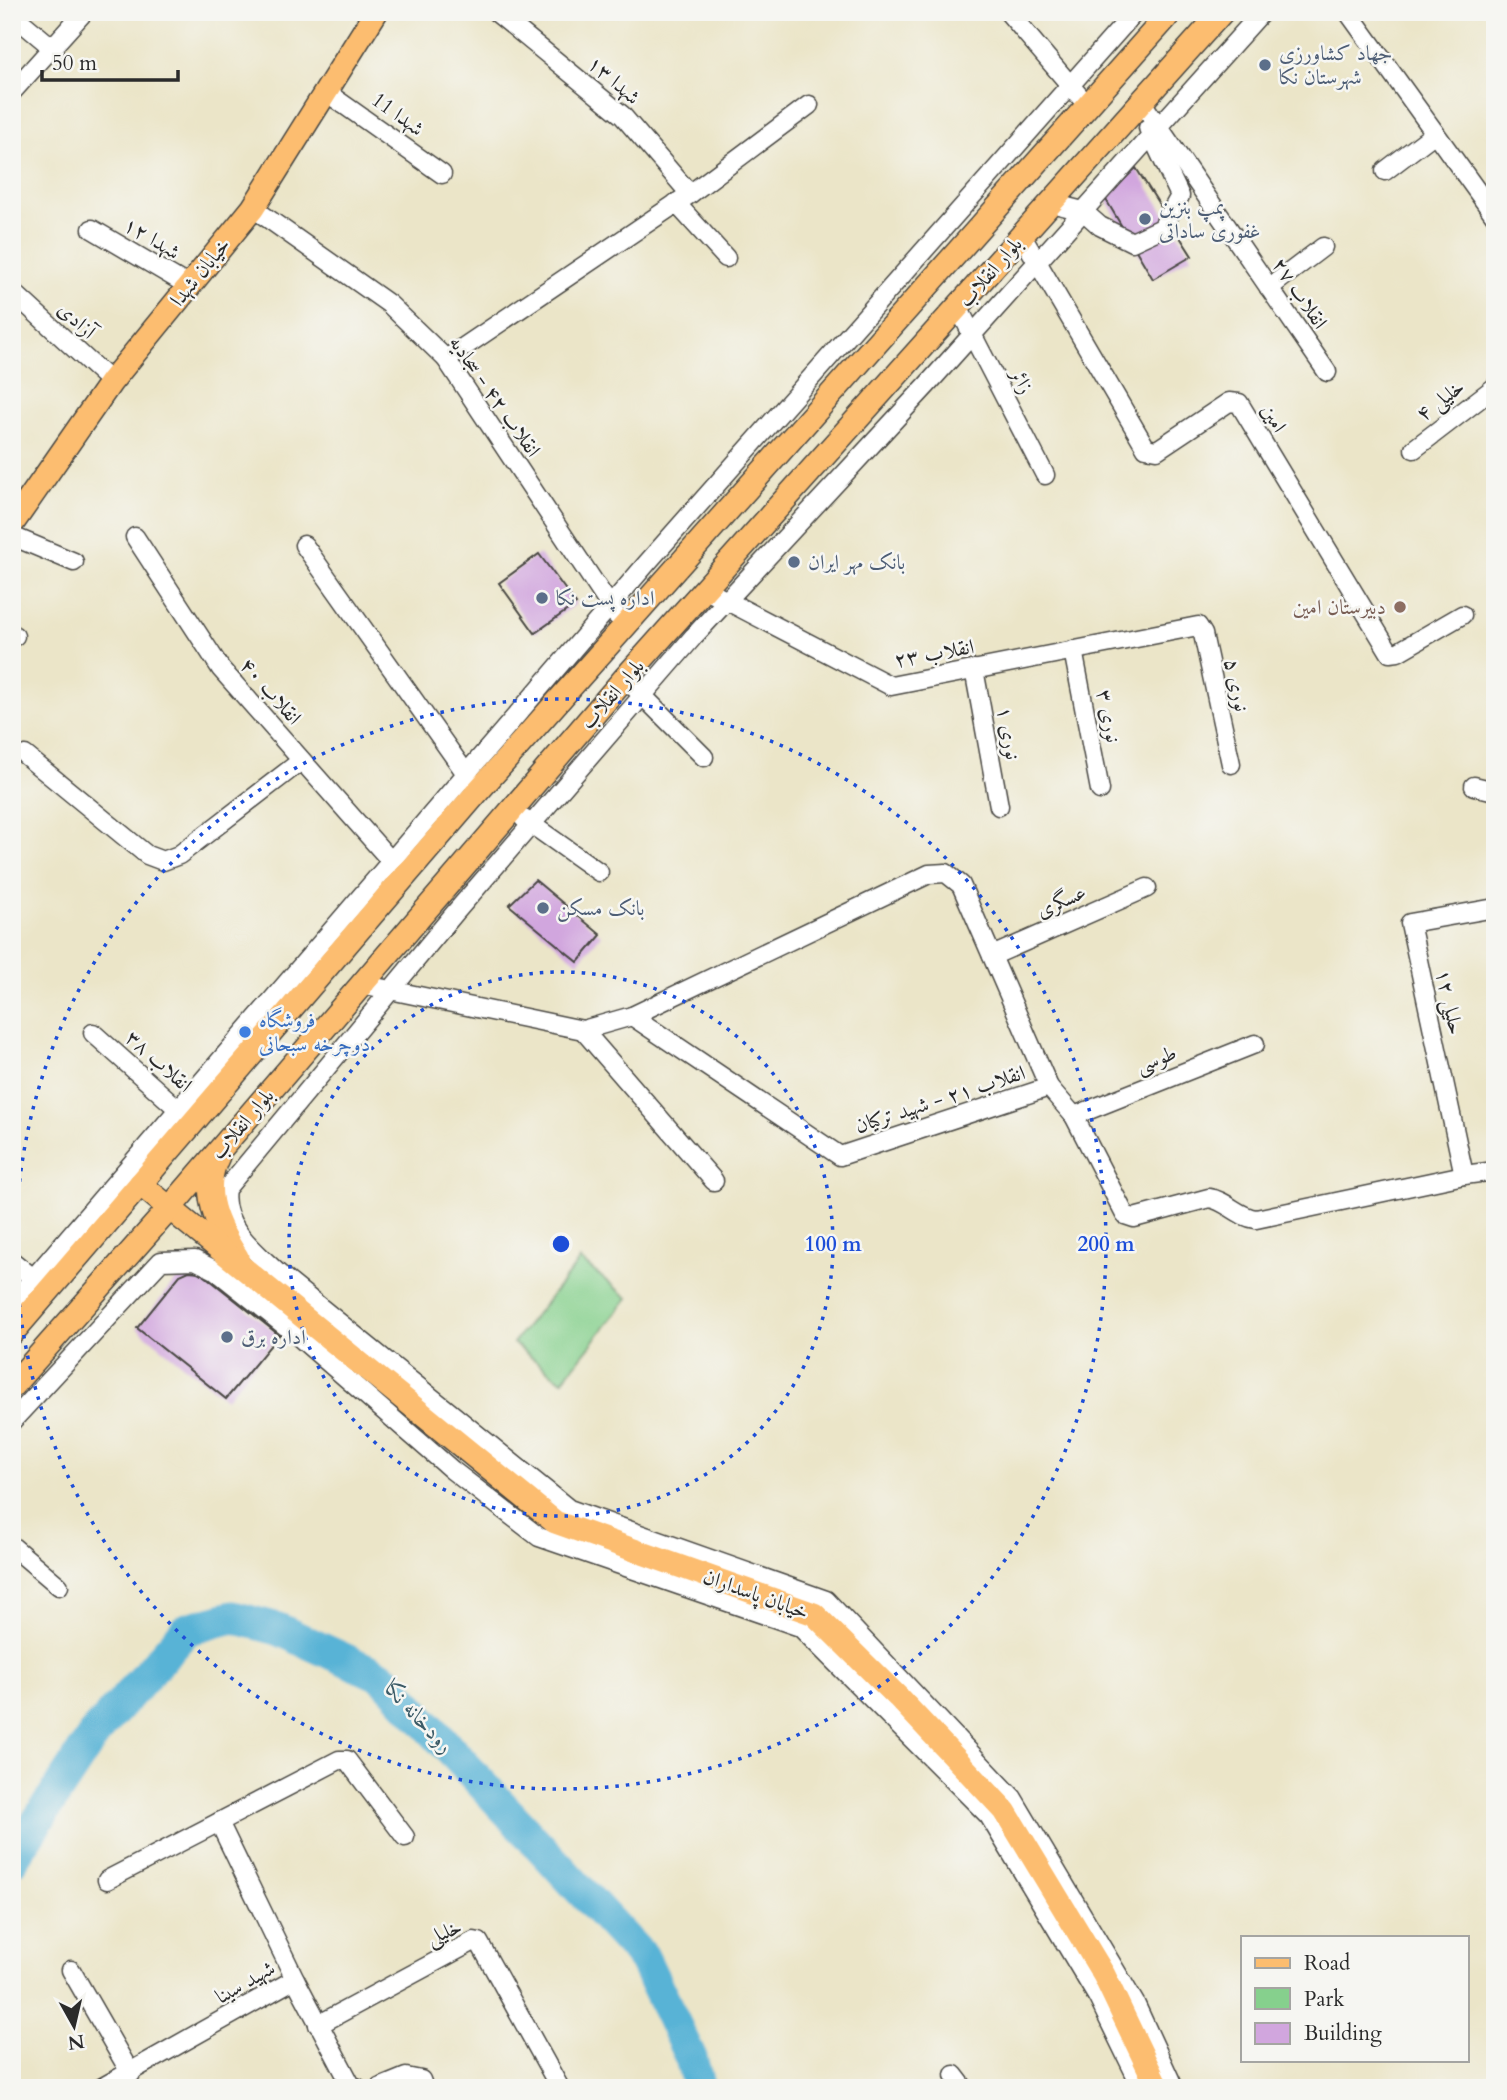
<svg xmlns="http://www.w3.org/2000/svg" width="1507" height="2100" font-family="Cardo,Amiri,serif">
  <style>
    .green { fill: #86d08d; stroke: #587e5c; stroke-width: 2 }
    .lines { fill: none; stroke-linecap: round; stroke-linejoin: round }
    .river { stroke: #58b3d6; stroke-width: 33 }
    .building { fill: #d1a6de }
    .minor-casing { stroke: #484743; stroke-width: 21 }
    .major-casing { stroke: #484743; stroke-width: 26 }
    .minor { stroke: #fff; stroke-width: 18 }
    .major { stroke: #fcbd6f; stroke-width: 23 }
    .ring { fill: none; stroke: #1d4ed8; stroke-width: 3.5; stroke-dasharray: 3.5 7 }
    .service-dot { fill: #5c6f8a; stroke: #f6f6f2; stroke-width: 2.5 }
    .education-dot { fill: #8d6e63; stroke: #f6f6f2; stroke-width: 2.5 }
    .shop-dot { fill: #3f7fe0; stroke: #f6f6f2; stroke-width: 2.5 }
    .labels { text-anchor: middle; stroke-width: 5; stroke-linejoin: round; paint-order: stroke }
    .service-label { font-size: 21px; fill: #4e5e75; stroke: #f6f6f2; text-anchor: start }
    .street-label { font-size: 21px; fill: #2b2b2b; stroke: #f6f6f2 }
    .education-label { font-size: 21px; fill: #785e54; stroke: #f6f6f2; text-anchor: end }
    .shop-label { font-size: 21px; fill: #366cbe; stroke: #f6f6f2; text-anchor: start }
    .water-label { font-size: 23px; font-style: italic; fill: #3b5b67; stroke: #f6f6f2 }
    .centre { fill: #1d4ed8; stroke: #f6f6f2; stroke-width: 3.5 }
    .ring-label { font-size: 21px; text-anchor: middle; font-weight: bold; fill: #1d4ed8; stroke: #f6f6f2; stroke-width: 5; stroke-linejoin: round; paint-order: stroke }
  </style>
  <rect width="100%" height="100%" fill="#f6f6f2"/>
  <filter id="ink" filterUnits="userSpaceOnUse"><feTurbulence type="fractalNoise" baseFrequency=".0143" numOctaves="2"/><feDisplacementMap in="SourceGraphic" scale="14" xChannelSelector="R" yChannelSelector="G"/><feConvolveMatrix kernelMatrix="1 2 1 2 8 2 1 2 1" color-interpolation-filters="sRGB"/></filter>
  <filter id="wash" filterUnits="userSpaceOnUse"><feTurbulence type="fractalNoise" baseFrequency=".00686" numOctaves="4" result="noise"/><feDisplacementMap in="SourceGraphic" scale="28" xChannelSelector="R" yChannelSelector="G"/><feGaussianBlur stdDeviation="1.57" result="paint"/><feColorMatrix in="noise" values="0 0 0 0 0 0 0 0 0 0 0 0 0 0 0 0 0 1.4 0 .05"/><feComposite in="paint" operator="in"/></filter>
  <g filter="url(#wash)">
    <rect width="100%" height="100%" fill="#ebe5c8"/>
    <polygon class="green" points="580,1260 628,1298 562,1381 513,1343"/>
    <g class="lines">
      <polyline class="river" points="12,1860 95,1733 187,1629 233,1617 278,1629 383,1677 644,1959 691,2058 699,2088"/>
    </g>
    <g id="blocks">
      <g class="building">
        <polygon points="1136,168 1192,256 1153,279 1105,198"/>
        <polygon points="539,554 576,604 535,633 499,583"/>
        <polygon points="535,880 601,935 578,962 509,905"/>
        <polygon points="189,1271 200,1272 279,1335 226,1399 137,1328 180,1275"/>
      </g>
    </g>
  </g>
  <g filter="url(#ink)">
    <use href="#blocks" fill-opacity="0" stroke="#484743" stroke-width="2"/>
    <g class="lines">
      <defs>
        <g id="minor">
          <polyline points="496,12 622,115 690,194"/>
          <polyline points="1008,12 1087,105"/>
          <polyline points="1348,12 1495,216"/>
          <polyline points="12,14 54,49"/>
          <polyline points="12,92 84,12"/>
          <polyline points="326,92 442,174"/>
          <polyline points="1141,101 1327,372"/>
          <polyline points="1385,171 1435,133"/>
          <polyline points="676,203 726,258"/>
          <polyline points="1051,203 1083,211 1100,226 1132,242 1162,228 1180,196 1148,128"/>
          <polyline points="253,208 389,304 446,359 616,615"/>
          <polyline points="92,229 189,286"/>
          <polyline points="1022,236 1146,448 1157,450 1229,402 1239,403 1390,653 1398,652 1462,615"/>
          <polyline points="1269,288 1323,247"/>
          <polyline points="12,291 111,382"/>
          <polyline points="958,307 1045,475"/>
          <polyline points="446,359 690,194 809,105"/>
          <polyline points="1414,449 1495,387"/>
          <polyline points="12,536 74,562"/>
          <polyline points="135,537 221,669 391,861"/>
          <polyline points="304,545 472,782"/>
          <polyline points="706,590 891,686 1198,626 1203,634 1231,764"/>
          <polyline points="12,634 15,636"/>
          <polyline points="1073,650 1100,790"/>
          <polyline points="974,669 999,806"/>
          <polyline points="635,688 704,757"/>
          <polyline points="25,755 147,855 163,861 179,855 301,761"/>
          <polyline points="1474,786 1495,791"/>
          <polyline points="524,819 599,872"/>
          <polyline points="992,956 1147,888"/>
          <path d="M 361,984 L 583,1030 L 632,1016 L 840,1156 L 1049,1087 L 1074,1116 L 1125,1215 L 1134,1218 L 1209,1198 C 1226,1200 1238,1217 1256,1219 L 1464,1175 L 1495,1171"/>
          <polyline points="632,1016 929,874 946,873 961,885 1049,1087"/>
          <polyline points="583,1030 714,1181"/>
          <polyline points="93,1033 186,1116"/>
          <polyline points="1074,1116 1255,1044"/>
          <polyline points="1464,1175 1410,923 1495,908"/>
          <polyline points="12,1261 43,1286"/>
          <polyline points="12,1303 647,563 1135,12"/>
          <polyline points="12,1421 161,1261 195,1260 215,1270 299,1337 452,1470 539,1537 800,1627 989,1816 1098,1998 1142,2088"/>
          <polyline points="12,1546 59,1586"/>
          <polyline points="219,1822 295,1979 351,2085 358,2088"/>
          <polyline points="107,1880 339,1760 347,1760 405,1837"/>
          <polyline points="71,1970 131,2074"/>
          <polyline points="318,2025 474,1941 479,1942 560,2088"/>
          <polyline points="954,2075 964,2088"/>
          <polyline points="101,2088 295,1979"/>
          <polyline points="379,2088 406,2077 421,2080 424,2088"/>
          <path d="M 1174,2088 L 1135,2003 L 1013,1798 L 826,1600 L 569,1509 L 278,1273 C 255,1251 220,1225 226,1189 L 454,914 L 694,636 L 927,385 L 1262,12"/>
        </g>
        <g id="major">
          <polyline points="12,524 111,382 253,208 376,12"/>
          <path d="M 218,1156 C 200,1192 217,1226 237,1257"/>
          <polyline points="140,1184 555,1522 814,1614 898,1697 1005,1811 1104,1975 1158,2088"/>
          <polyline points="12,1333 479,790 1171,12"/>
          <polyline points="12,1386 169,1209 625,678 1222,12"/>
        </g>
      </defs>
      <use href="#minor" class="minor-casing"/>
      <use href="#major" class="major-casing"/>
      <use href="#minor" class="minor"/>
      <use href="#major" class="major"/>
    </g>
  </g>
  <g class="ring">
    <circle cx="561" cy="1244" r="272"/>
    <circle cx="561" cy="1244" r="545"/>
  </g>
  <g class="service-dot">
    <circle cx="1265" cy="65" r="7"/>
    <circle cx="1145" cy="219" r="7"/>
    <circle cx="794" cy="562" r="7"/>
    <circle cx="542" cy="598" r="7"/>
    <circle cx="543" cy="908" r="7"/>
    <circle cx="227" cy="1337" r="7"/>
  </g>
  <circle class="education-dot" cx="1400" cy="607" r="7"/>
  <circle class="shop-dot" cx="245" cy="1032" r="7"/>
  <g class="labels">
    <g class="service-label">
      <text x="1279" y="60">جهاد کشاورزی<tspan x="1279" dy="24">شهرستان نکا</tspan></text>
      <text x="1159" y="214">پمپ بنزین<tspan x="1159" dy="24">غفوری ساداتی</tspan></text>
      <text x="808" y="569">بانک مهر ایران</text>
      <text x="556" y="605">اداره پست نکا</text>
      <text x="557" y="915">بانک مسکن</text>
      <text x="241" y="1344">اداره برق</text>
    </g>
    <g class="street-label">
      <text transform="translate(614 80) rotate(41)" y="7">شهدا ۱۳</text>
      <text transform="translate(398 114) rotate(36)" y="7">شهدا 11</text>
      <text transform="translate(152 238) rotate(31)" y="7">شهدا ۱۲</text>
      <text transform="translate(200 272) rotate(-51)" y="7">خیابان شهدا</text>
      <text transform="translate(990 272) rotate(-49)" y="7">بلوار انقلاب</text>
      <text transform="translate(1300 293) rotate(56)" y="7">انقلاب ۲۷</text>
      <text transform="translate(77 320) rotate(43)" y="7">آزادی</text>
      <text transform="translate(1022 381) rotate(63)" y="7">زائر</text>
      <text transform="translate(495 396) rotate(55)" y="7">انقلاب ۴۲ - سجادیه</text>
      <text transform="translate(1440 400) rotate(-37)" y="7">خلیلی ۴</text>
      <text transform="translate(1274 418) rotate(59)" y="7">امین</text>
      <text transform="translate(934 653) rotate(-10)" y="7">انقلاب ۲۳</text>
      <text transform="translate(1237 685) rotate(78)" y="7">نوری ۵</text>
      <text transform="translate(271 691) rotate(49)" y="7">انقلاب ۴۰</text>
      <text transform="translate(612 694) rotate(-49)" y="7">بلوار انقلاب</text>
      <text transform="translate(1109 716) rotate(79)" y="7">نوری ۳</text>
      <text transform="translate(1009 733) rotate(80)" y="7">نوری ۱</text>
      <text transform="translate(1061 901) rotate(-24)" y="7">عسگری</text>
      <text transform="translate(1450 1002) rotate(78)" y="7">حلیلی ۱۲</text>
      <text transform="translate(1156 1059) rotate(-22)" y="7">طوسی</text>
      <text transform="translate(159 1061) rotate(42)" y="7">انقلاب ۳۸</text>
      <text transform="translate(940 1099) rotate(-18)" y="7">انقلاب ۲۱ - شهید ترکیان</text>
      <text transform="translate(242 1124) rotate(-50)" y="7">بلوار انقلاب</text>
      <text transform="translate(756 1594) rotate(20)" y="7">خیابان پاسداران</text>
      <text transform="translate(444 1932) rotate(-23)" y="7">خلیلی</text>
      <text transform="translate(245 1982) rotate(-30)" y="7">شهید سینا</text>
    </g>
    <g class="education-label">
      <text x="1386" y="614">دبیرستان امین</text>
    </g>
    <g class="shop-label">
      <text x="259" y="1027">فروشگاه<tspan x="259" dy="24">دوچرخه سبحانی</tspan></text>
    </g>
    <g class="water-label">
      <text transform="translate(420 1717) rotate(47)" y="8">رودخانه نکا</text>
    </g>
  </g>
  <circle cx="561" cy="1244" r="10" class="centre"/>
  <g class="ring-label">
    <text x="833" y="1251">100 m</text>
    <text x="1106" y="1251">200 m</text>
  </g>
  <rect width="1507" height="2100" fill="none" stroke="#f6f6f2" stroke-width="42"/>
  <rect x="1241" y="1936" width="228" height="126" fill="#f6f6f2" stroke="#a5a5a2" stroke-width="2"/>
  <rect x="1255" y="1958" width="35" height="10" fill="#fcbd6f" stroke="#a5a5a2" stroke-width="2"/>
  <text x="1304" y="1970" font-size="21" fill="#2b2b2b">Road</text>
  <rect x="1255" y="1988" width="35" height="21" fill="#86d08d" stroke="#a5a5a2" stroke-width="2"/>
  <text x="1304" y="2006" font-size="21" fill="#2b2b2b">Park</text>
  <rect x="1255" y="2023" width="35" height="21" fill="#d1a6de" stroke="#a5a5a2" stroke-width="2"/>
  <text x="1304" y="2040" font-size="21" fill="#2b2b2b">Building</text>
  <g transform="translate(74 2026) rotate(172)" stroke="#f6f6f2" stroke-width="5" paint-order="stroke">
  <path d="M0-5L12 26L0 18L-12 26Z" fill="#2b2b2b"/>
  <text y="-10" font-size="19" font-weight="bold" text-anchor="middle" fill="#2b2b2b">N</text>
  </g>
  <path d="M42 70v10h136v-10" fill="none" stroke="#2b2b2b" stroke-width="3.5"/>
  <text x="52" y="70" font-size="21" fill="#2b2b2b" stroke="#f6f6f2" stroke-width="5" paint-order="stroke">50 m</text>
</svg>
